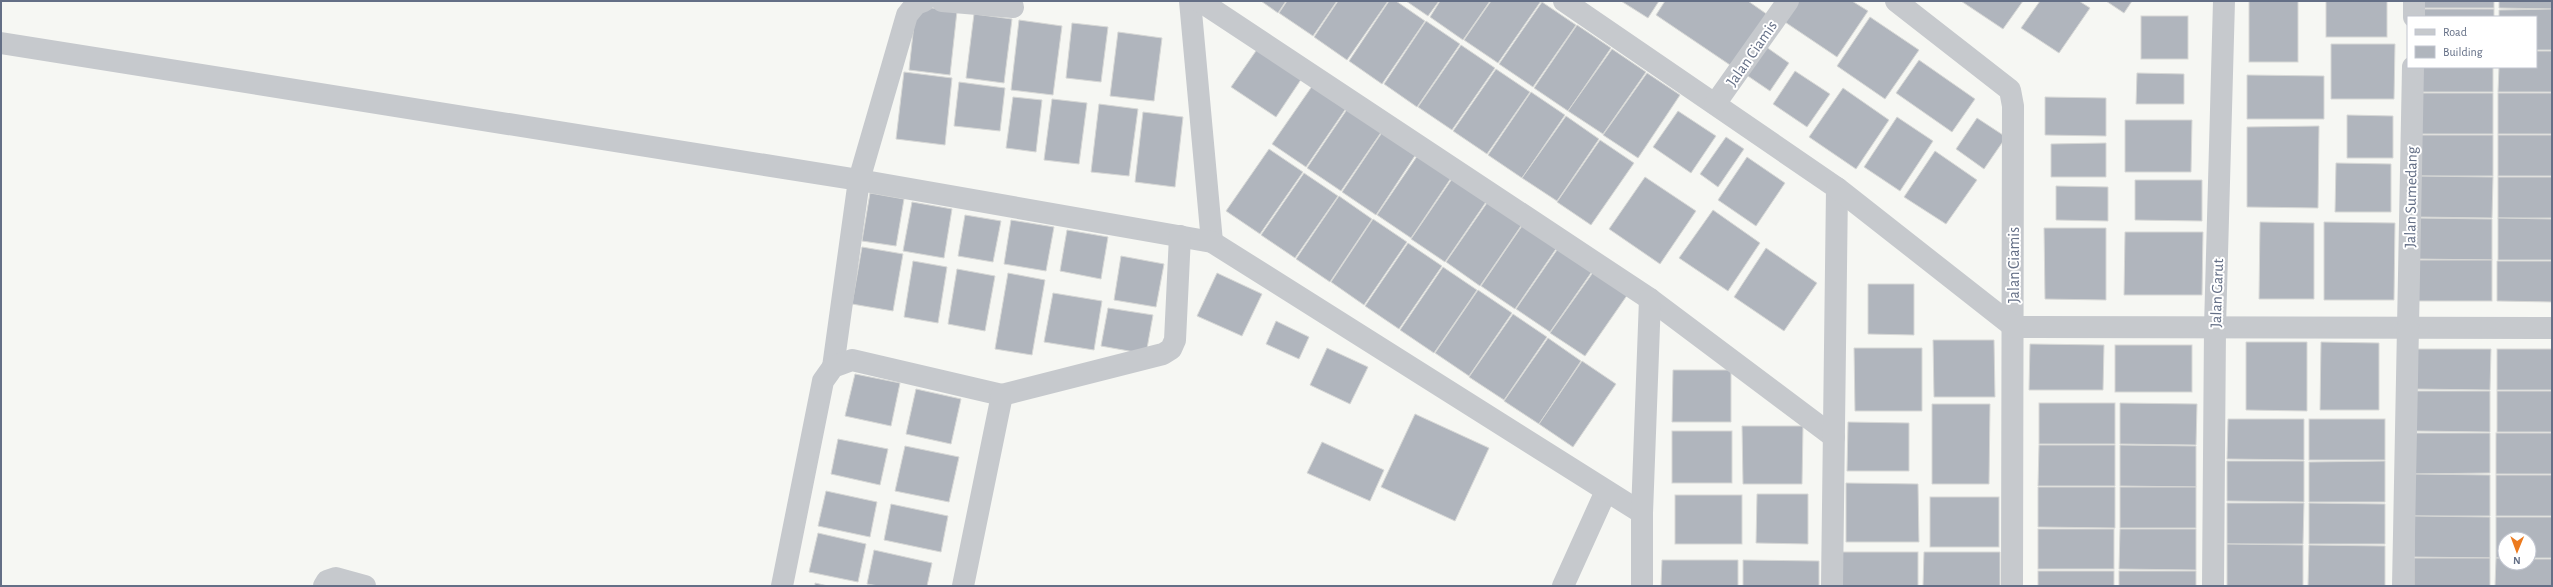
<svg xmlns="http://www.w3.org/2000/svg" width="2553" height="587" font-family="'Alegreya Sans',sans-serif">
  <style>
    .building { fill: #b0b5bd; stroke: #d7d8d6 }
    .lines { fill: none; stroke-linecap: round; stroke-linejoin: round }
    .lane { stroke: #c6c9cd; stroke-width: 22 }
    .street { stroke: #c6c9cd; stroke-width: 22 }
    .labels { text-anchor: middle; stroke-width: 4; stroke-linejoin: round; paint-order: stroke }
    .street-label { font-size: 16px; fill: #646f86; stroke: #fff }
  </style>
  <rect width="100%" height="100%" fill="#f6f7f3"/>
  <g class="building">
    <polygon points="1261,1 1286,1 1278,13"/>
    <polygon points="1287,1 1337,1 1313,36 1279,13"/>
    <polygon points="1338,1 1388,1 1347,60 1314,37"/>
    <polygon points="1389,1 1396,1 1425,21 1382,84 1349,61"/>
    <polygon points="1406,1 1439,1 1428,16"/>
    <polygon points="1440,1 1490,1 1463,40 1430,17"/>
    <polygon points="1491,1 1541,1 1498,63 1464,40"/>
    <polygon points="1621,1 1659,1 1648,18"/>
    <polygon points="1665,1 1748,1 1768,15 1733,67 1656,15"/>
    <polygon points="1791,1 1852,1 1868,11 1837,57 1779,18"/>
    <polygon points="1961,1 2023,1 2003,29"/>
    <polygon points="2040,1 2079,1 2090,8 2059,53 2021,28"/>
    <polygon points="2106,1 2132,1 2124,13"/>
    <rect x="2249" y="1" width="49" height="61"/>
    <rect x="2326" y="1" width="61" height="36"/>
    <rect x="2417" y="1" width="77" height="7"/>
    <polygon points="2499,1 2552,1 2552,9 2499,8"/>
    <polygon points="1542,2 1576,25 1533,87 1499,64"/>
    <polygon points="916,6 957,11 950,75 909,70"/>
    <rect x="2417" y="9" width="77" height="8"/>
    <polygon points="2552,9 2552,50 2536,50 2536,17 2499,17 2499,10"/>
    <polygon points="974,14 1012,19 1004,83 966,78"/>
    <rect x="2141" y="16" width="47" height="43"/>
    <polygon points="1870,17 1919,50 1885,99 1837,66"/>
    <polygon points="1019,20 1062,26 1053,95 1011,90"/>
    <polygon points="1426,21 1460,44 1417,107 1384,84"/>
    <polygon points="1072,23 1108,27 1101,82 1066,78"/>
    <polygon points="1577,25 1611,48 1568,111 1534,88"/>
    <polygon points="1118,32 1162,38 1154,101 1110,96"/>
    <polygon points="1762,44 1789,63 1770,91 1742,72"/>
    <polygon points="2331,44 2395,44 2394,99 2331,99"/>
    <polygon points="1461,45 1495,68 1452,130 1418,107"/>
    <polygon points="1258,48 1302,78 1276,117 1231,87"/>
    <polygon points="1612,49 1646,72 1603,134 1568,111"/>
    <polygon points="2536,51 2552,51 2552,92 2498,92 2499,67 2536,67"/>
    <polygon points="1919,60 1975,99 1952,132 1896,93"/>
    <rect x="2417" y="67" width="76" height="25"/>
    <polygon points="1496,69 1530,92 1487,154 1453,131"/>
    <polygon points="1795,71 1830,94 1807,127 1773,104"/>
    <polygon points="904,72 952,78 945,145 896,139"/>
    <polygon points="1647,73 1680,95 1638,158 1603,135"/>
    <polygon points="2137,73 2184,74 2184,104 2136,104"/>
    <polygon points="2247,75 2324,76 2324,119 2247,119"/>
    <polygon points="959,82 1005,88 1000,131 954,126"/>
    <polygon points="1315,82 1349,104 1306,167 1272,144"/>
    <polygon points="1843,88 1889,120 1856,169 1809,137"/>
    <polygon points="1531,92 1565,115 1522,178 1488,155"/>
    <polygon points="2417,93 2493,93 2493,134 2416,134"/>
    <rect x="2498" y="93" width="54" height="41"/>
    <polygon points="1013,97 1042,100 1036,152 1006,148"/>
    <polygon points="2045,97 2106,98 2106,136 2045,135"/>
    <polygon points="1052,99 1087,103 1079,164 1044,160"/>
    <polygon points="1099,104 1138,109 1129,176 1091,172"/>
    <polygon points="1350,105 1384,128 1341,191 1307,168"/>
    <polygon points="1678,111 1716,136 1691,173 1653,147"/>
    <polygon points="1143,112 1183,117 1175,187 1135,182"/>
    <polygon points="2347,115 2393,116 2393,158 2347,158"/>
    <polygon points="1566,116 1599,139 1557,201 1522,178"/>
    <polygon points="1897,117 1933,141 1900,191 1864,167"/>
    <polygon points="1977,118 2006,137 1984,169 1956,149"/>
    <polygon points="2125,120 2192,120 2191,172 2125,172"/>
    <polygon points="2319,126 2318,208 2247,207 2247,127"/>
    <polygon points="1385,128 1418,151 1376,215 1342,192"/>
    <rect x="2416" y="135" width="77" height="41"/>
    <rect x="2498" y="135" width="54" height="41"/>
    <polygon points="1726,137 1744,149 1718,187 1700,174"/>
    <polygon points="1600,140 1634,163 1591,225 1557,202"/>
    <polygon points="2106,143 2106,177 2051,177 2051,144"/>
    <polygon points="1269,149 1303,172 1260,234 1226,211"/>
    <polygon points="1935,151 1977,180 1946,224 1904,197"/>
    <polygon points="1420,152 1453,175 1411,238 1377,215"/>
    <polygon points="1747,157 1785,183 1756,226 1718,200"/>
    <polygon points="2336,163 2391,164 2391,212 2335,212"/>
    <polygon points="1304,173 1338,196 1295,258 1261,235"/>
    <polygon points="1454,176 1488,199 1445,262 1411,239"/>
    <polygon points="2416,176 2493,177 2492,218 2416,217"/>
    <polygon points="1645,177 1696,211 1660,264 1609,229"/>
    <rect x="2498" y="177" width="54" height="41"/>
    <polygon points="2135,180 2202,180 2202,221 2135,220"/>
    <polygon points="2056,186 2108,187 2108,221 2056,220"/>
    <polygon points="870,193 904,199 896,246 862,241"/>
    <polygon points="1339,196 1372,219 1330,282 1296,259"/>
    <polygon points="1489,200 1523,223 1480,286 1446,262"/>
    <polygon points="912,202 952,209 944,258 903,251"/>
    <polygon points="1713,210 1760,243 1728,291 1679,258"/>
    <polygon points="965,215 1001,221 993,262 958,256"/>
    <polygon points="2416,218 2492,219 2492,260 2416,259"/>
    <polygon points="2498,218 2552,219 2552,260 2498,260"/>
    <polygon points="1373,219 1407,242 1364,305 1331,282"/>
    <polygon points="1011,220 1054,227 1046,271 1004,264"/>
    <polygon points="2260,222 2314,223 2314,299 2259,299"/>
    <polygon points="2324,222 2395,223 2394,300 2324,300"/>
    <polygon points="1524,223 1558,246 1515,309 1481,286"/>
    <polygon points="2044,228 2106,228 2106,300 2045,299"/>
    <polygon points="1067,230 1108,237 1101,279 1060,271"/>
    <polygon points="2125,232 2203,232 2202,295 2124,295"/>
    <polygon points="1408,243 1442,266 1399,329 1365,306"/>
    <polygon points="862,247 903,254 893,311 852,304"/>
    <polygon points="1559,247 1593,270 1550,332 1516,309"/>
    <polygon points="1766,248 1817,283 1784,331 1734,297"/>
    <polygon points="1121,256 1164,264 1156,307 1114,300"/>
    <rect x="2416" y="260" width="76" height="41"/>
    <polygon points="913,261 947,267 938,323 904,317"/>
    <polygon points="2497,261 2552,261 2552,302 2497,301"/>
    <polygon points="1443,267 1477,290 1434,353 1400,330"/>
    <polygon points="957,269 995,276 985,331 948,324"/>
    <polygon points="1594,271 1628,294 1585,356 1550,333"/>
    <polygon points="1008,273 1045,280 1032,355 995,349"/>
    <polygon points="1217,273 1262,294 1242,336 1197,316"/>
    <polygon points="1868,284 1914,284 1914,335 1868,334"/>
    <polygon points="1478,290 1512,313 1469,376 1435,353"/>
    <polygon points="1053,293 1102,301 1094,350 1044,342"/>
    <polygon points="1108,308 1153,315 1146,354 1101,346"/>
    <polygon points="1513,314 1547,337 1504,400 1469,377"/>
    <polygon points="1276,321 1309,337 1299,359 1266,344"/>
    <polygon points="1548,338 1581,361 1539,424 1504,401"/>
    <polygon points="1933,340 1994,340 1995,397 1934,397"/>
    <polygon points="2246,342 2307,342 2307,411 2246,410"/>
    <polygon points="2321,342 2379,343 2379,410 2320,410"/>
    <polygon points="2030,344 2104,345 2103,390 2029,390"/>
    <rect x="2115" y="345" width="77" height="47"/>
    <polygon points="1327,348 1368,367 1350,404 1310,385"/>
    <polygon points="1854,348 1922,348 1922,411 1855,411"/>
    <polygon points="2414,349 2491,349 2490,390 2414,389"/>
    <rect x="2497" y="349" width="55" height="41"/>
    <polygon points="1582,361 1616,384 1573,447 1539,424"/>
    <polygon points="1673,370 1731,370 1731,422 1672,422"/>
    <polygon points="855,374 900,383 891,426 845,416"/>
    <polygon points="916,389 961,399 951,444 906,434"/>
    <polygon points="2414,391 2490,391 2490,432 2414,431"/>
    <rect x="2497" y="391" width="55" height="41"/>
    <rect x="2039" y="403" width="76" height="41"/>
    <polygon points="2120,403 2197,404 2196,445 2120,444"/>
    <polygon points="1932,404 1990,404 1989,484 1932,484"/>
    <polygon points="1415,414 1489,448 1455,521 1381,487"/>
    <polygon points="2228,419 2304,419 2304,460 2227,459"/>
    <rect x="2309" y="419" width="76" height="41"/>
    <polygon points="1848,422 1909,423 1909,471 1847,471"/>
    <polygon points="1742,426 1803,426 1802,484 1743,484"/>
    <rect x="1672" y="431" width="60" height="52"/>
    <polygon points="2414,433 2490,433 2490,473 2414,474"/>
    <rect x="2496" y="433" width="56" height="41"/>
    <polygon points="838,439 888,449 880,485 831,474"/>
    <polygon points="1322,442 1384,470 1370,501 1307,473"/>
    <polygon points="2039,445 2115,445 2115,486 2038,486"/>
    <polygon points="2120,445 2196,446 2196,487 2120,486"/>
    <polygon points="905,446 959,457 949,502 895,491"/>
    <polygon points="2227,461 2304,461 2304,502 2227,501"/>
    <polygon points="2385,461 2385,502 2309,502 2309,462"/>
    <polygon points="2414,474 2490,475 2490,516 2414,516"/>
    <rect x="2496" y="475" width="56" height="41"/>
    <polygon points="1846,483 1918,484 1919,542 1846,542"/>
    <polygon points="2038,487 2115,487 2115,528 2038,527"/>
    <rect x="2120" y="487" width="76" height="41"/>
    <polygon points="826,491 877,502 870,537 818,526"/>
    <polygon points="1757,494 1808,494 1808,544 1756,543"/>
    <rect x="1675" y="495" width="67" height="49"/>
    <rect x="1930" y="497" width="69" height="50"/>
    <polygon points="2227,503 2304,503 2303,544 2227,544"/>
    <polygon points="2309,503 2385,504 2385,544 2309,544"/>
    <polygon points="891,504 948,516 941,552 884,540"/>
    <polygon points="2414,516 2490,517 2490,558 2414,557"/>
    <polygon points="2496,517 2552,517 2552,558 2529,558 2529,539 2505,539 2505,558 2496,558"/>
    <rect x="2038" y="529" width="76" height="40"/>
    <polygon points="2120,529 2196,529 2196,570 2119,569"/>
    <polygon points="818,533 866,544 858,582 809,572"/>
    <polygon points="2227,544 2303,545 2303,586 2227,586"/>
    <polygon points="2309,545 2385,546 2385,586 2308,586"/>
    <polygon points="874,550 932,563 927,586 879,586 867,584"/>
    <rect x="1842" y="552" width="76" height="34"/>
    <polygon points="1924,552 2000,552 2000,586 1923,586"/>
    <rect x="2414" y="558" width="76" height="28"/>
    <polygon points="2496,558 2505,558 2505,563 2529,563 2529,559 2552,559 2552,586 2495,586"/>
    <polygon points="1662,560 1738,560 1738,586 1661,586"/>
    <polygon points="1743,560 1819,561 1819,586 1743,586"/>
    <rect x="2038" y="571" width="76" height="15"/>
    <rect x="2119" y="571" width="77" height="15"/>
    <polygon points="815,583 828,586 815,586"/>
  </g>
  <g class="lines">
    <polyline class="lane" points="1563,586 1606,491"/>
    <g class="street">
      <polyline points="942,1 1013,7"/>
      <polyline points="1190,1 1212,242"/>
      <polyline points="1200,1 1650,299 1834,437"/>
      <polyline points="1564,1 1837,188 1832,586"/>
      <polyline points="1896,1 2010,90 2013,106 2012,586"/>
      <polyline points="2414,17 2414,1"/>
      <polyline points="1,43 859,180 1212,242 1642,513"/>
      <polyline points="1715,104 1788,1"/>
      <polyline points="1837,188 2014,327 2552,328"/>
      <polyline points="833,367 859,180 907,15 916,4 924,1"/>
      <polyline points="324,586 327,581 336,578 365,586"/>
      <polyline points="782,586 823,381 833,367 852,360 1002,395"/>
      <polyline points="963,586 1002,395 1163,354 1171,349 1175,340 1180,236"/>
      <polyline points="1642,586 1642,513 1650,299"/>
      <polyline points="2213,586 2215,327 2224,1"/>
      <polyline points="2403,586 2413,67"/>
    </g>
  </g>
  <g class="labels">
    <g class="street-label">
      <text transform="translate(1751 53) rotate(-55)" y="6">Jalan Ciamis</text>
      <text transform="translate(2410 197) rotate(-89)" y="6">Jalan Sumedang</text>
      <text transform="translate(2013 265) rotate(-90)" y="6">Jalan Ciamis</text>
      <text transform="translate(2216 293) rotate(-88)" y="6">Jalan Garut</text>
    </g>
  </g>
  <rect width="2553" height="587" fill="none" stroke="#646f86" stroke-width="4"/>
  <rect x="2407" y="16" width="130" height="52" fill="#ffffff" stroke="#c1c5cf"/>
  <rect x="2415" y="29" width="20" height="6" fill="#c6c9cd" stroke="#c1c5cf"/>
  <text x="2443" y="36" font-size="12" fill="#646f86">Road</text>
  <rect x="2415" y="46" width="20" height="12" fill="#b0b5bd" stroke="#c1c5cf"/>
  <text x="2443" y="56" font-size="12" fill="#646f86">Building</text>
  <g transform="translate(2517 551) rotate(181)"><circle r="19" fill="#ffffff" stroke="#c1c5cf"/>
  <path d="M0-3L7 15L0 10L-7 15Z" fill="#ec7a1e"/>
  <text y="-6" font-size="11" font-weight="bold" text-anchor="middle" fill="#646f86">N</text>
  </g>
</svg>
